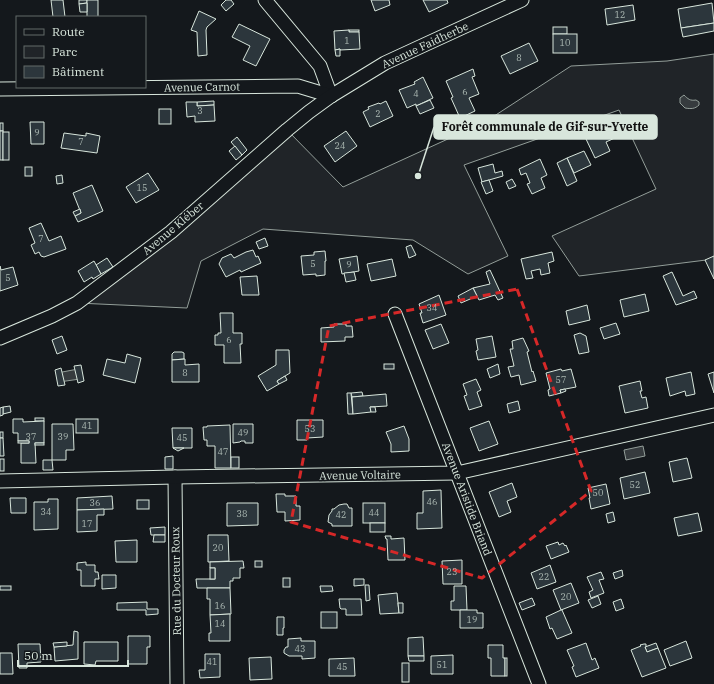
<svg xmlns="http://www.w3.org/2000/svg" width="714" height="684" font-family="'IBM Plex Serif',serif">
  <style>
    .green { fill: #202428; stroke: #939e99 }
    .water { fill: #363b3e; stroke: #939e99 }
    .building { fill: #2c363c; stroke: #d8e6dc }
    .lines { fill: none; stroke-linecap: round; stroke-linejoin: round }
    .street-casing { stroke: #d8e6dc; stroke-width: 15 }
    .street { stroke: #14181c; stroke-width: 13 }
    .marked { fill: none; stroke: #d62828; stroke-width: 3; stroke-dasharray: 8 5; stroke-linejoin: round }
    .labels { text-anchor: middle; stroke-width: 3; stroke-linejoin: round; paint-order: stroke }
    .number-label { font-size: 9px; fill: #adbab4 }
    .street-label { font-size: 11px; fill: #d8e6dc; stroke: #14181c }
    .leader { fill: none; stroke: #d8e6dc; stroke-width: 1.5 }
    .callout-dot { fill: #d8e6dc; stroke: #14181c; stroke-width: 1.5 }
    .callout { fill: #d8e6dc; stroke: #d8e6dc; stroke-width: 1.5 }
    .callout-label { font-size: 12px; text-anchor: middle; font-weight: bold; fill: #111 }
  </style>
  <rect width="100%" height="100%" fill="#14181c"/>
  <polygon class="green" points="714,54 714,259 579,276 552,236 656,189 619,110 464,165 508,256 468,274 413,240 263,229 201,261 187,308 77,303 287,130 343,187 485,122 571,66 667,61"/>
  <g class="water">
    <path d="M 684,95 C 688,99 690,101 696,100 L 699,102 L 699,105 C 695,109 691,109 685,108 L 680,103 L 680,98 Z"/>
    <polygon points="78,369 80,379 59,382 57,373"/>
    <polygon points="643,446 645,456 626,460 624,450"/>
  </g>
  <g class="building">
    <polygon points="51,0 63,0 65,17 53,17"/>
    <polygon points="79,0 87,0 87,3 79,4"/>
    <rect x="87" y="0" width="11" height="17"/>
    <polygon points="226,0 231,0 234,4 226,11 221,5"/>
    <polygon points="371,0 389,0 390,5 375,11"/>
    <polygon points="423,0 447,0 448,3 429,12"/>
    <polygon points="87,3 87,12 80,12 79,4"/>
    <polygon points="712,3 714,23 681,28 678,9"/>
    <polygon points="633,5 635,20 607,25 605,9"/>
    <polygon points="199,11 216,19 207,27 206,30 207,55 198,56 197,32 191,30"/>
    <polygon points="714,23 714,31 683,37 681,28"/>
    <polygon points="239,24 270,39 256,66 243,60 250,46 232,37"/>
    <rect x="553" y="27" width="14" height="7"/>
    <rect x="349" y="30" width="10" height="2"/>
    <polygon points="349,30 349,32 359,32 360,49 340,50 340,49 335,50 334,31"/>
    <rect x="553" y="34" width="24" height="19"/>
    <polygon points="529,43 538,61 510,74 501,56"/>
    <polygon points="340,49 340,56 336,56 335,50"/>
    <polygon points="473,69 475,76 472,77 479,94 469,98 475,111 460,118 451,98 453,97 446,81"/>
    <polygon points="423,77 433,98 416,106 416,104 407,108 399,90 415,84 414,82"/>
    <polygon points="430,100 434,108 420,114 416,106"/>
    <polygon points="214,101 214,105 197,106 197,102"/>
    <polygon points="386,101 393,116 370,127 363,112 369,109 368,107 379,103 380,104"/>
    <polygon points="186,102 197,102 197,106 214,105 215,121 195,122 195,116 187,117"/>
    <rect x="159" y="109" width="12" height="15"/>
    <polygon points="30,122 44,122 44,144 31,144"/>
    <rect x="0" y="123" width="3" height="8"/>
    <polygon points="612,127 617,137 606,142 610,151 595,158 586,139"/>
    <rect x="0" y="131" width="3" height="29"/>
    <polygon points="346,131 357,146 335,162 324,146"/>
    <rect x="3" y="132" width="6" height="28"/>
    <polygon points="64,133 86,136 86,133 100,136 97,153 61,148"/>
    <polygon points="237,137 247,150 242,155 231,142"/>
    <polygon points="235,146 242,155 236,160 229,151"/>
    <polygon points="584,151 591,165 574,173 567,158"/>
    <polygon points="567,158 577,181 567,186 557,163"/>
    <polygon points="540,159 547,175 541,178 545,188 532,194 527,184 530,183 526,173 521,175 519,169"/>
    <polygon points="493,164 495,173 502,171 503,176 482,182 478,168"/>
    <rect x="25" y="167" width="7" height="9"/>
    <polygon points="148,173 159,190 136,203 126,187"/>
    <polygon points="62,175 63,183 57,184 56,176"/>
    <polygon points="512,179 516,186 509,189 506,182"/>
    <polygon points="489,180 493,191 486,194 481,182"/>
    <polygon points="92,185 103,211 78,222 75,216 81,213 73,193"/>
    <polygon points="80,209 81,213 75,216 73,212"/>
    <polygon points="41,223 49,241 61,236 66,249 44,257 41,256 39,252 35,254 31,245 35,243 29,228"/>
    <polygon points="265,238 268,246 259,249 256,242"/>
    <polygon points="411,245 416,255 409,258 406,247"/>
    <polygon points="253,250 256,257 258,256 261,263 241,272 240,270 226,277 219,264 222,258 231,254 234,258 246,252"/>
    <polygon points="325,251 326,261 325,261 325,275 316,276 316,274 303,275 301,256 314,255 314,252"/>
    <polygon points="552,252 554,261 548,263 550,273 541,275 540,269 531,271 533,278 526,279 521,259"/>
    <polygon points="357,256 359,271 342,274 339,259"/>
    <polygon points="714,256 714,279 705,260"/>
    <polygon points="107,258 113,267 101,274 96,265"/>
    <polygon points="392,259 396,276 371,281 367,264"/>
    <polygon points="94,261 101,274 93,279 92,277 84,282 78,271"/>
    <polygon points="0,266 1,270 13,267 18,285 0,291"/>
    <polygon points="490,270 503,298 498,300 495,295 479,300 473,288 490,284 486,272"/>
    <polygon points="354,272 356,280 346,282 344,273"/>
    <polygon points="672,272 683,296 694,291 697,298 676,305 663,276"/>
    <polygon points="257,276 259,295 242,295 240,277"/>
    <polygon points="473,288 477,296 461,303 458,296"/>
    <polygon points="645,294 649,311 624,317 620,300"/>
    <polygon points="439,295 446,315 423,323 420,313 422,313 419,304"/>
    <polygon points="587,305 590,320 569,325 566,311"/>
    <polygon points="220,313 233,313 233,333 242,333 242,344 240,344 241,363 224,363 224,345 215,345 215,335 218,335 218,333 221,333"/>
    <polygon points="616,323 620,334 604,339 600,328"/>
    <polygon points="334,324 346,324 346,326 352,326 353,337 345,337 345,341 321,342 321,328 334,327"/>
    <polygon points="441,324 449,343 433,349 425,330"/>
    <polygon points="580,333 586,336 589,352 579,354 574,335"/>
    <polygon points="62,336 67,350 57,354 52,340"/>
    <polygon points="492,336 496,357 478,360 476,351 478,350 476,339"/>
    <polygon points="523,338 529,351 527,352 532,372 533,371 536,381 521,385 519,375 511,377 508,367 514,366 510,349 513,349 512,341"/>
    <polygon points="276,350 289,350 290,373 277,381 279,384 267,391 258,376 276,365"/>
    <polygon points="174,352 182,352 184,353 184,359 172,360 172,354"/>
    <polygon points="127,354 141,358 135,383 103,375 107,359 125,363"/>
    <polygon points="185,359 185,365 199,364 199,382 172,382 172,360"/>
    <rect x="384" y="364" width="10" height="5"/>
    <polygon points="498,364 500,374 490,378 487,369"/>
    <polygon points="81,365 84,381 78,383 74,366"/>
    <polygon points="61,368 65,385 58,386 55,370"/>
    <polygon points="561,369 562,371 571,369 576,387 560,390 561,393 549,396 548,390 550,389 546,373"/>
    <polygon points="691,372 695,394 686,396 685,391 670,396 666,378"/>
    <polygon points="714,372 714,393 708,374"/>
    <polygon points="285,376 287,380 279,384 277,381"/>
    <polygon points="476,379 481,390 477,392 482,406 469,410 464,396 467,395 463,384"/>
    <polygon points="640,381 642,391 640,391 642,398 646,397 648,408 625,413 619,386"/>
    <polygon points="565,389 566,391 561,393 560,390"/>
    <polygon points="362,392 363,396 352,397 351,393"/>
    <polygon points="347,393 351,393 353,414 348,414"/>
    <polygon points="386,394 387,406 370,407 371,412 353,414 352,397"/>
    <polygon points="518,401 520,410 509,413 507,404"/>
    <polygon points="10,406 11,412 3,414 3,407"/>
    <polygon points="3,407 3,415 0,416 0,408"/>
    <polygon points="370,407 375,407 376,412 371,412"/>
    <rect x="35" y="418" width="9" height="3"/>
    <polygon points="13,419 23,419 23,422 44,421 44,443 35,443 36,463 21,463 21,443 29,443 29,441 18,441 18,433 13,433"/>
    <rect x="76" y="419" width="22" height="14"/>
    <polygon points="297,420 323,420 323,437 307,438 307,440 297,440"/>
    <polygon points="489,421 498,444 479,451 470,428"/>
    <polygon points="52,424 73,424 74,450 66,450 66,460 52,460"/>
    <polygon points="233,424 253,424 253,443 245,443 245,441 241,441 240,442 233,443"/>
    <polygon points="230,425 231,468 215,468 215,446 207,446 207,440 204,440 203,427 207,427 207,426"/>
    <polygon points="404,426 409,439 409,451 391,452 391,444 386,432"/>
    <polygon points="172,428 192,428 192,448 173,448"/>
    <rect x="0" y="432" width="3" height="6"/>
    <polygon points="0,438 3,438 4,456 0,456"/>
    <rect x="18" y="441" width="11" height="2"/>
    <rect x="35" y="443" width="9" height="2"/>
    <polygon points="173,448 184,448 178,451"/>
    <polygon points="173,456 173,469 165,469 165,457"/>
    <rect x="231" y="457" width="8" height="11"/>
    <polygon points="687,458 692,478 673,482 669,462"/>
    <rect x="0" y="459" width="4" height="12"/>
    <polygon points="43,460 52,460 53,470 43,470"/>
    <polygon points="645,472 650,493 624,499 620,478"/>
    <polygon points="512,483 517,497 507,501 511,512 499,517 489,492"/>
    <polygon points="606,484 610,504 591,509 589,498 590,498 588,488"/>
    <polygon points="441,490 442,528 417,529 417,513 423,513 423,491"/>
    <polygon points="276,494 285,494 285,496 296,496 296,506 300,506 300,520 285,521 285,512 277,512"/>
    <polygon points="112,496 113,509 77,510 77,498"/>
    <polygon points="10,498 26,498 26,513 11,513"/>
    <polygon points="48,499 58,499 58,529 34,530 34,502 48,502"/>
    <rect x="137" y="500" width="12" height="9"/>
    <polygon points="227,503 258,503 258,525 227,526"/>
    <rect x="363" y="503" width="22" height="20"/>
    <polygon points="344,504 347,504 349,508 352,508 352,526 332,526 332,524 328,522 329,515 332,511 332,509 334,509 339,505"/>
    <polygon points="104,509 104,515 97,515 97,531 77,532 77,510"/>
    <polygon points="613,512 615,521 608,523 606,514"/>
    <polygon points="698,513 702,531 678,536 674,518"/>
    <rect x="370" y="523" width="15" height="9"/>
    <polygon points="165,527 165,535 151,535 150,528"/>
    <polygon points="154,535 165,535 165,542 153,542"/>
    <polygon points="208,535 228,535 229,561 208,562"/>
    <polygon points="385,536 391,536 391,539 404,538 405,560 388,560 387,539 386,539"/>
    <polygon points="137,540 137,562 116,562 115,541"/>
    <polygon points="558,542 559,545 563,543 565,546 566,545 569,552 551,559 546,546"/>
    <polygon points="462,560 462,584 443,584 442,561"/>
    <polygon points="243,561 244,568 240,568 240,578 233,578 233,581 230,581 230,588 197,588 196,579 215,579 215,568 210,568 210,562"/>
    <rect x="255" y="561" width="7" height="6"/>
    <polygon points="86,562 86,565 95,565 95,572 98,572 99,579 95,579 95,586 81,586 81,570 77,570 77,563"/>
    <polygon points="550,565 556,582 537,589 531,573"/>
    <rect x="210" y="568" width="5" height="11"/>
    <polygon points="622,570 623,576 615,579 613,573"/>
    <polygon points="601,572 604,579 599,580 604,593 591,598 589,592 593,590 587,577"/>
    <polygon points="102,575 116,575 116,588 102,589"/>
    <rect x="283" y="578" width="7" height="9"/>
    <polygon points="354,579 364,579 364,585 354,586"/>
    <polygon points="571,583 579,603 561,610 553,590"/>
    <polygon points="365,585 369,585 370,600 366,601"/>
    <rect x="0" y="586" width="11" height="4"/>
    <polygon points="320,586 332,586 333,591 321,592"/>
    <polygon points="454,586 466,586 467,610 451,610 451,601 454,601"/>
    <polygon points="207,588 230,588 231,614 210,615 210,599 207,599"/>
    <polygon points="397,593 399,613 380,614 378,595"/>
    <polygon points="598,596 601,604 592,608 588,600"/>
    <polygon points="532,598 535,605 522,610 519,603"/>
    <polygon points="339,599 361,599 362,615 346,615 346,609 341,609 340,608"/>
    <polygon points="621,599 624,608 616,611 613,602"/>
    <polygon points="147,602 147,609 158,609 158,614 146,615 146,610 117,610 117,603"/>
    <polygon points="398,603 403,603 403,613 399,613"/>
    <polygon points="460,610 477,610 477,613 483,613 483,628 460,628"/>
    <polygon points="561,610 562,610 572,633 557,639 552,628 550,629 546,617"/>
    <rect x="321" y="612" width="16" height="16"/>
    <polygon points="230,614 230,641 209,641 209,633 211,633 210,615"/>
    <polygon points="277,617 284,617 284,628 283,628 283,635 277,635"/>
    <polygon points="74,631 78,632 78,659 55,661 54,647 73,645"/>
    <polygon points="128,636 150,636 150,647 147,647 147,664 128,664"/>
    <polygon points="423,637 424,656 408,656 408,638"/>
    <polygon points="301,638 301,641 315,641 315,658 302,659 302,656 289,656 284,653 284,650 286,647 288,647 288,639"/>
    <polygon points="686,641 692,658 670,666 664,650"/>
    <polygon points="67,642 67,646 54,647 53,643"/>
    <polygon points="84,642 118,642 118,661 96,661 95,665 84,664"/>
    <polygon points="586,643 592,660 595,658 599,668 576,677 572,667 574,666 567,650"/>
    <polygon points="656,643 658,648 647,652 645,647"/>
    <polygon points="18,644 40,644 41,662 27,663 27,668 19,668"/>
    <polygon points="644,644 646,644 646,647 645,647 647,652 658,648 666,668 642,677 631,650 641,646 640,645"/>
    <polygon points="488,645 503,645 503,658 505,658 505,676 491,676 491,658 488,658"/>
    <polygon points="0,653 12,653 13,674 0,674"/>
    <polygon points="205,654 220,654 220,677 200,678 199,670 205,670"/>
    <polygon points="453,655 453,674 431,674 431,656"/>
    <polygon points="408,656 424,656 424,661 409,661"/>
    <polygon points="271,657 272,679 250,680 249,658"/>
    <polygon points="354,658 355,676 329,676 329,659"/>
    <rect x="505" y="658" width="2" height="18"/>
    <rect x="402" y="663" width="7" height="19"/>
  </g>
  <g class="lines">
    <defs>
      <g id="street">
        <polyline points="265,0 320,66 331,96"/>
        <polyline points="0,89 298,86 331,96"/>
        <polyline points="395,314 539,684"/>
        <polyline points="0,338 52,316 77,303 171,232 287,130 309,112 331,96 385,63 424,45 522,0"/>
        <polyline points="175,477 177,684"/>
        <polyline points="0,481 175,477 457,473 714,415"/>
      </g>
    </defs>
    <use href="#street" class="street-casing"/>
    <use href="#street" class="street"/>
  </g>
  <path class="marked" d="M 517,289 L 591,491 L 482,578 L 291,522 L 329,326 Z"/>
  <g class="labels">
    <g class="number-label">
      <text x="620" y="18">12</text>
      <text x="347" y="44">1</text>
      <text x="565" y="46">10</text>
      <text x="519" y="61">8</text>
      <text x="465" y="95">6</text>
      <text x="416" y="97">4</text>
      <text x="200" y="114">3</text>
      <text x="378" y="117">2</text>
      <text x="37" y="136">9</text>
      <text x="81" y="145">7</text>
      <text x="340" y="149">24</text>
      <text x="142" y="191">15</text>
      <text x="41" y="242">7</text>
      <text x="313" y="267">5</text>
      <text x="349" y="268">9</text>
      <text x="8" y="281">5</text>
      <text x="432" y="311">34</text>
      <text x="229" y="343">6</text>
      <text x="185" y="376">8</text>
      <text x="561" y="383">57</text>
      <text x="87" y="429">41</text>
      <text x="310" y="432">53</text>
      <text x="243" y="436">49</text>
      <text x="31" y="440">37</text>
      <text x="63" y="440">39</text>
      <text x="182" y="441">45</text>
      <text x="223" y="455">47</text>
      <text x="635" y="488">52</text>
      <text x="598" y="496">50</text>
      <text x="432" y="505">46</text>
      <text x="95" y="506">36</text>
      <text x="46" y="515">34</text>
      <text x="374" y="516">44</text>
      <text x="242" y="517">38</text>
      <text x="341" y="518">42</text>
      <text x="87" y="527">17</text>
      <text x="218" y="551">20</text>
      <text x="452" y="575">23</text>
      <text x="544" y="580">22</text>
      <text x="566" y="600">20</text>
      <text x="220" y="609">16</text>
      <text x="472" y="623">19</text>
      <text x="220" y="627">14</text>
      <text x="300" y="652">43</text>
      <text x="212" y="665">41</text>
      <text x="442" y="668">51</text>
      <text x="342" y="670">45</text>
    </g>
    <g class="street-label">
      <text transform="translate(425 45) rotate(-25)" y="4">Avenue Faidherbe</text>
      <text transform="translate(202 87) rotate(-1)" y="4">Avenue Carnot</text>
      <text transform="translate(173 228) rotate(-40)" y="4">Avenue Kléber</text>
      <text transform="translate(360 475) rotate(-1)" y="4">Avenue Voltaire</text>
      <text transform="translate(467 499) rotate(69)" y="4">Avenue Aristide Briand</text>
      <text transform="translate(176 581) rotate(-91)" y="4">Rue du Docteur Roux</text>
    </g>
  </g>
  <path class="leader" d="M418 176L434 127"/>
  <circle class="callout-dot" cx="418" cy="176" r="4"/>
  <rect class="callout" x="434" y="115" width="223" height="24" rx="4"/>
  <g class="callout-label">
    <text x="545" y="131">Forêt communale de Gif-sur-Yvette</text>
  </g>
  <rect x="16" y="16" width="130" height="72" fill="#14181c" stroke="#626a69"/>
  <rect x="24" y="29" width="20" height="6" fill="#14181c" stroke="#626a69"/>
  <text x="52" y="36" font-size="12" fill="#d8e6dc">Route</text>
  <rect x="24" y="46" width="20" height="12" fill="#202428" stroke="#626a69"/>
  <text x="52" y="56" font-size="12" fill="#d8e6dc">Parc</text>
  <rect x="24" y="66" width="20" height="12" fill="#2c363c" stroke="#626a69"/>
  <text x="52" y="76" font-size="12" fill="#d8e6dc">Bâtiment</text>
  <path d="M18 660v6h110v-6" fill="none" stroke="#d8e6dc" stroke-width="2"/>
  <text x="24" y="660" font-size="12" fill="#d8e6dc" stroke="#14181c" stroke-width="3" paint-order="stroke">50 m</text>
</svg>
